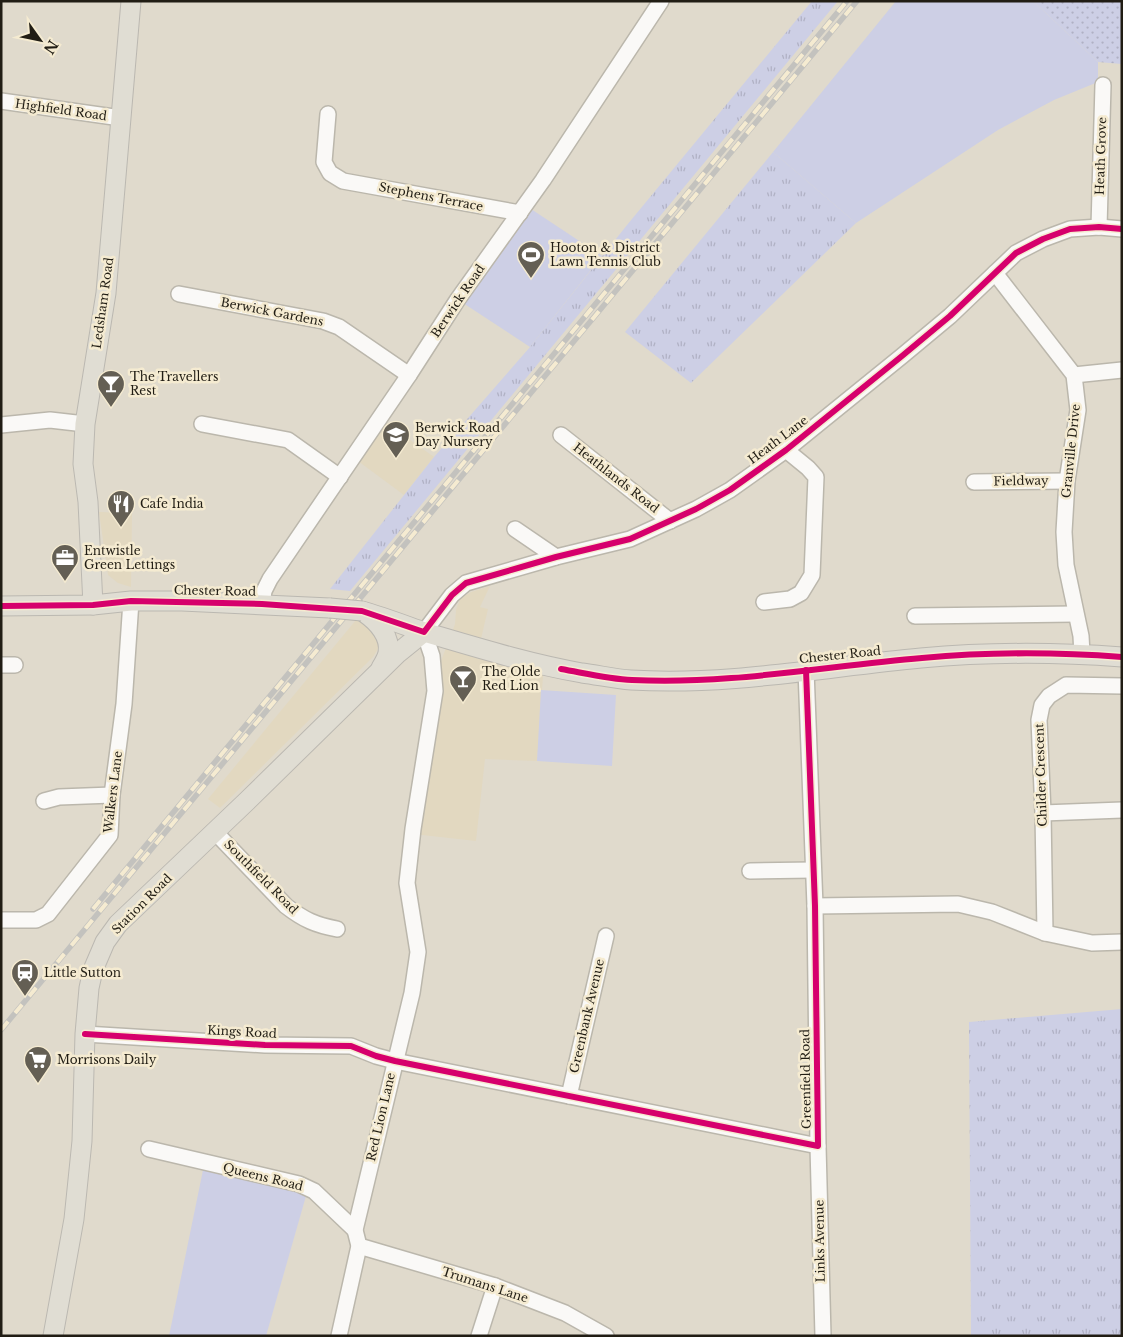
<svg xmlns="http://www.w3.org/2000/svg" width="1123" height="1337" font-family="'Libre Baskerville',serif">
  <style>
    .built { fill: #e2d8c0 }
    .grass { fill: url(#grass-tufts) }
    .park { fill: url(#park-dots) }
    .garden { fill: #cdcfe5 }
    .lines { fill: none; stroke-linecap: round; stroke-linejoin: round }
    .minor-casing { stroke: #bbb7ac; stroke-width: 18 }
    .major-casing { stroke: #bbb8b1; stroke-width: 21 }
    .minor { stroke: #faf9f7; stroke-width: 15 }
    .major { stroke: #e0ddd3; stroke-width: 19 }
    .rail-casing { stroke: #c3c2be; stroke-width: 5.5 }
    .rail { stroke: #f5ebd1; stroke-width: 4; stroke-dasharray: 11; stroke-linecap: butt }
    .major-bridge-casing { stroke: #bbb8b1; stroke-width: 21; stroke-linecap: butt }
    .major-bridge { stroke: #e0ddd3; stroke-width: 19 }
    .cycleway-casing { stroke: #f5ebd1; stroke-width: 9 }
    .cycleway { stroke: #d6006c; stroke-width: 6 }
    .labels { text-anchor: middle; stroke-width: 5; stroke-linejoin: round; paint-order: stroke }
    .street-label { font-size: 12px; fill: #211d14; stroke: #f5ebd1 }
    .poi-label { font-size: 12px; fill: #211d14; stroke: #f5ebd1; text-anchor: start }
  </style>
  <defs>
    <pattern id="grass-tufts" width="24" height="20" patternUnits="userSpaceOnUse" patternTransform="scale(1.25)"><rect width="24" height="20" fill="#cdcfe5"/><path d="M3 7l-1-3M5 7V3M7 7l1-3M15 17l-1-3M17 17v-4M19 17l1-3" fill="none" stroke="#b0b1c4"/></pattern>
    <pattern id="park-dots" width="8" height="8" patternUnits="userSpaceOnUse" patternTransform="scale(1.25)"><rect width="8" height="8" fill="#cdcfe5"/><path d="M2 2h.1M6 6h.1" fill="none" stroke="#b0b1c4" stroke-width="1.8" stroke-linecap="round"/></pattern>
  </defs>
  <rect width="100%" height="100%" fill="#e0dacc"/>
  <g class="built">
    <polygon points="385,422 434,457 404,495 358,461"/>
    <polygon points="99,512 132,513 131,587 118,583 108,575"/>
    <polygon points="490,586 480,607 488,609 480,643 544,662 537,761 485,759 476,841 413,834 435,677 455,624 456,610 460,599 471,592"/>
    <polygon points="356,620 363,621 377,637 379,647 373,657 220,808 208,799"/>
  </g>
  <g class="grass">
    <polygon points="812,1 838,1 350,591 330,589 434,457 530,347 627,225"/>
    <polygon points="773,152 856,223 691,383 625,332"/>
    <polygon points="1122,1009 1122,1336 971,1336 969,1022"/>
  </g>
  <polygon class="park" points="1033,1 1122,1 1122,64 1098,62"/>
  <g class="garden">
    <polygon points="896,1 1033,1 1098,62 1098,82 1054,100 998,130 856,223 773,152"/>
    <polygon points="528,207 602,256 530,347 463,303"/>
    <polygon points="541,690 616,695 612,766 537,761"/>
    <polygon points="203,1170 300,1193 306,1196 266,1336 169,1336"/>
  </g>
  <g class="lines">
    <defs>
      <g id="minor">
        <polyline points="1,101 121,118"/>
        <polyline points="328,114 324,162 330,173 343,181 520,213"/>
        <polyline points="1099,227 1103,85"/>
        <polyline points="995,273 1074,375 1078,410 1067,481 1064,532 1066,565 1081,636 1082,654"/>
        <polyline points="179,294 323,321 339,327 409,375"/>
        <polyline points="1074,375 1122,370"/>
        <polyline points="202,424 288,440 340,477"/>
        <polyline points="1,425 50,420 85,424"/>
        <polyline points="561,435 670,521"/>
        <polyline points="974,482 1067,481"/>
        <polyline points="515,529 556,557"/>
        <polyline points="764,602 790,599 801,593 812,575 816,477 808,468 786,450"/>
        <polyline points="262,604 264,591 270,579 409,375 458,299 543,180 661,1"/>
        <polyline points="915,616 1075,614"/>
        <polyline points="1,665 15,665"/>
        <polyline points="44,801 59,797 112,795"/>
        <polyline points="1043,813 1122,810"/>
        <path d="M 215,832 L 286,906 C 304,920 316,925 337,929"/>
        <polyline points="750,871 813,870"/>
        <polyline points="815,906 958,904 992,912 1045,933 1092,943 1122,942"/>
        <polyline points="1,920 36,920 48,914 110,835 112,795 124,704 131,601"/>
        <polyline points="1045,933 1043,813 1039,720 1042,705 1049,696 1066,685 1122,686"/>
        <polyline points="85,1034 265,1045 351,1046 376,1056 395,1061 818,1146 815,906 806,670"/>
        <polyline points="569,1096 606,936"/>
        <polyline points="818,1146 823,1336"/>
        <polyline points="149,1149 299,1184 314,1191 355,1230"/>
        <polyline points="359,1246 495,1286 565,1313 606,1336"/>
        <polyline points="339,1336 359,1246 355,1230 412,993 418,952 407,883 413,829 435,691 432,656 424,632 452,595 466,583 556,557 630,539 696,509 730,490 786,450 902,356 950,316 1016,253 1043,239 1070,229 1099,227 1122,229"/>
        <polyline points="479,1336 495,1286"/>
      </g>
      <g id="major">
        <polyline points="93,605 88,502 83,464 85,424 106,293 131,1"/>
        <polyline points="1,606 93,605 131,601 182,601 330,608"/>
        <path d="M 362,611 C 383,617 404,625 424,632 C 475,647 530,664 582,673 C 598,675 615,679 631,680 C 728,686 825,667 921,658 C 987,652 1055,652 1122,657"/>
        <path d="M 365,613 C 378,622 391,637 388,653 C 387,658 384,663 381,668"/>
        <polyline points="53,1336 74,1219 82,1141 85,1034 89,988 93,970 105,942 118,924 247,801 398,653 424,632"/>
      </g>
    </defs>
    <use href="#minor" class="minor-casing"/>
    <use href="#major" class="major-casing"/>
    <use href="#minor" class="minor"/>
    <use href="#major" class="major"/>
    <defs>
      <g id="rail">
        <polyline points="93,909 847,1"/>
        <polyline points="1,1030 857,1"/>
      </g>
    </defs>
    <use href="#rail" class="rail-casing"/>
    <use href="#rail" class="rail"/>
    <defs>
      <polyline id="major-bridge" points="330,608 362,611"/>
    </defs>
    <use href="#major-bridge" class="major-bridge-casing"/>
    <use href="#major-bridge" class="major-bridge"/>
    <defs>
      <g id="cycleway">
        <polyline points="1,606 93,605 131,601 262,604 362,611 424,632 452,595 466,583 556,557 630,539 696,509 730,490 786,450 902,356 950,316 1016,253 1043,239 1070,229 1099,227 1122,229"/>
        <path d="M 561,669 C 584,673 608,679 632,680 C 729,685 825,666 922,658 C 988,652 1056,652 1122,657"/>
        <polyline points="85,1034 265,1045 351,1046 376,1056 395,1061 818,1146 815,906 806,670"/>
      </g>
    </defs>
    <use href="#cycleway" class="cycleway-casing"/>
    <use href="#cycleway" class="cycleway"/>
  </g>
  <defs>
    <symbol id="stadium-pin" viewBox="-11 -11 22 30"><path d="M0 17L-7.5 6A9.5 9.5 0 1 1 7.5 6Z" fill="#645f54" stroke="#f5ebd1"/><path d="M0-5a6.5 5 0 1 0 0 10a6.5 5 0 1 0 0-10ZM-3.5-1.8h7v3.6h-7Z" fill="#fff"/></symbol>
    <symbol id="bar-pin" viewBox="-11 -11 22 30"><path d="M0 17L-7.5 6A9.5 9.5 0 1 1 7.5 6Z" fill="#645f54" stroke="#f5ebd1"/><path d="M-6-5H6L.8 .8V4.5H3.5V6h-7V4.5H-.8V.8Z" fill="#fff"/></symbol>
    <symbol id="school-pin" viewBox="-11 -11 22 30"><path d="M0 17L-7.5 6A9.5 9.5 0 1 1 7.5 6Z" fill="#645f54" stroke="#f5ebd1"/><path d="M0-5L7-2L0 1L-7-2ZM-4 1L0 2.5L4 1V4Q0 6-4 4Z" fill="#fff"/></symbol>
    <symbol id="restaurant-pin" viewBox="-11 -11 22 30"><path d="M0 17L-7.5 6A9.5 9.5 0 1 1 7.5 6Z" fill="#645f54" stroke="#f5ebd1"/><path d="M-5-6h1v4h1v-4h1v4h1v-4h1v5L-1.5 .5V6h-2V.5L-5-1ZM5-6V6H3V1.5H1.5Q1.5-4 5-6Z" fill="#fff"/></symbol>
    <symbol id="office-pin" viewBox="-11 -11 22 30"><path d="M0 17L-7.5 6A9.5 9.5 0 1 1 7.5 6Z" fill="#645f54" stroke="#f5ebd1"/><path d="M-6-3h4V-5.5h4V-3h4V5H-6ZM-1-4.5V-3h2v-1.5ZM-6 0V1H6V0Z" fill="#fff"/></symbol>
    <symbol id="station-pin" viewBox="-11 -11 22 30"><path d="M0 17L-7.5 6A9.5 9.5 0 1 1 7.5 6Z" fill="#645f54" stroke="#f5ebd1"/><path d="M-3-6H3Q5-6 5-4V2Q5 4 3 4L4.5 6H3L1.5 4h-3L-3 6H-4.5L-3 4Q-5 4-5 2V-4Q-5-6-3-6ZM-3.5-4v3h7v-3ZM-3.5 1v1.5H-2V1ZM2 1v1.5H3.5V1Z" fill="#fff"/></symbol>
    <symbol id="supermarket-pin" viewBox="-11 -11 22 30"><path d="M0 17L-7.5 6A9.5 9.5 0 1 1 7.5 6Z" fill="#645f54" stroke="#f5ebd1"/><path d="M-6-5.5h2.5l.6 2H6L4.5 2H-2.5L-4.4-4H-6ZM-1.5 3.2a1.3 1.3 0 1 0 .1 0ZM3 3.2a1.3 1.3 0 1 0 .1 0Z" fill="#fff"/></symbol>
  </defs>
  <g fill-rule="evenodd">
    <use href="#stadium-pin" x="515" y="239" width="32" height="43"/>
    <use href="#bar-pin" x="95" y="368" width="32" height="43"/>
    <use href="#school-pin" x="380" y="419" width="32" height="43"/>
    <use href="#restaurant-pin" x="105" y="488" width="32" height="43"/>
    <use href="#office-pin" x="49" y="542" width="32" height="43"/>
    <use href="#bar-pin" x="447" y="663" width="32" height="43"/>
    <use href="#station-pin" x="9" y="957" width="32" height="43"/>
    <use href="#supermarket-pin" x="22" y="1044" width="32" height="43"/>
  </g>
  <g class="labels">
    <g class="street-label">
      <text transform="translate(61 110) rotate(8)" y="4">Highfield Road</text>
      <text transform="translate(1101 156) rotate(-88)" y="4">Heath Grove</text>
      <text transform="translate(431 197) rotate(11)" y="4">Stephens Terrace</text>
      <text transform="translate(458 301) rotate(-56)" y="4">Berwick Road</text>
      <text transform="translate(103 303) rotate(-82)" y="4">Ledsham Road</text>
      <text transform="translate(272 312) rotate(11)" y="4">Berwick Gardens</text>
      <text transform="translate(778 440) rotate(-37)" y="4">Heath Lane</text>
      <text transform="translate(1071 451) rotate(-84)" y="4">Granville Drive</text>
      <text transform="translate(616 478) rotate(38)" y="4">Heathlands Road</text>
      <text transform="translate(1021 481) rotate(-1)" y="4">Fieldway</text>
      <text transform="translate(215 591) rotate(1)" y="4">Chester Road</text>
      <text transform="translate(840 655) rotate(-6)" y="4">Chester Road</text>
      <text transform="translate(1041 775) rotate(-92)" y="4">Childer Crescent</text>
      <text transform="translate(113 792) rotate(-83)" y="4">Walkers Lane</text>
      <text transform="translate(261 877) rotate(45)" y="4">Southfield Road</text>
      <text transform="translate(142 904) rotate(-45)" y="4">Station Road</text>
      <text transform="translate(587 1016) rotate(-77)" y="4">Greenbank Avenue</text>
      <text transform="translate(242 1032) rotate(3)" y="4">Kings Road</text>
      <text transform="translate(806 1079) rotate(-91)" y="4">Greenfield Road</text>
      <text transform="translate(381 1117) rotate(-77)" y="4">Red Lion Lane</text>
      <text transform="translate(263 1177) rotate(14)" y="4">Queens Road</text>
      <text transform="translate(820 1241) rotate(-91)" y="4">Links Avenue</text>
      <text transform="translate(485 1285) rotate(18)" y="4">Trumans Lane</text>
    </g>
    <g class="poi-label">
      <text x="550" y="252">Hooton &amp; District<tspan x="550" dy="14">Lawn Tennis Club</tspan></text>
      <text x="130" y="381">The Travellers<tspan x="130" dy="14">Rest</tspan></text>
      <text x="415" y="432">Berwick Road<tspan x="415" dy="14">Day Nursery</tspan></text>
      <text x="140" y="508">Cafe India</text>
      <text x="84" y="555">Entwistle<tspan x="84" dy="14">Green Lettings</tspan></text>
      <text x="482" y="676">The Olde<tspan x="482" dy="14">Red Lion</tspan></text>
      <text x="44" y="977">Little Sutton</text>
      <text x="57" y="1064">Morrisons Daily</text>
    </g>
  </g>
  <rect width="1123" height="1337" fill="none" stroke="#211d14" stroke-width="5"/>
  <g transform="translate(40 40) rotate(123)" stroke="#f5ebd1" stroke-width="4" paint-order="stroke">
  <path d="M0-4L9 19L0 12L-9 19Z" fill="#211d14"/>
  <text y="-8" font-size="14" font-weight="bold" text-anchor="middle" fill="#211d14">N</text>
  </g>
</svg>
